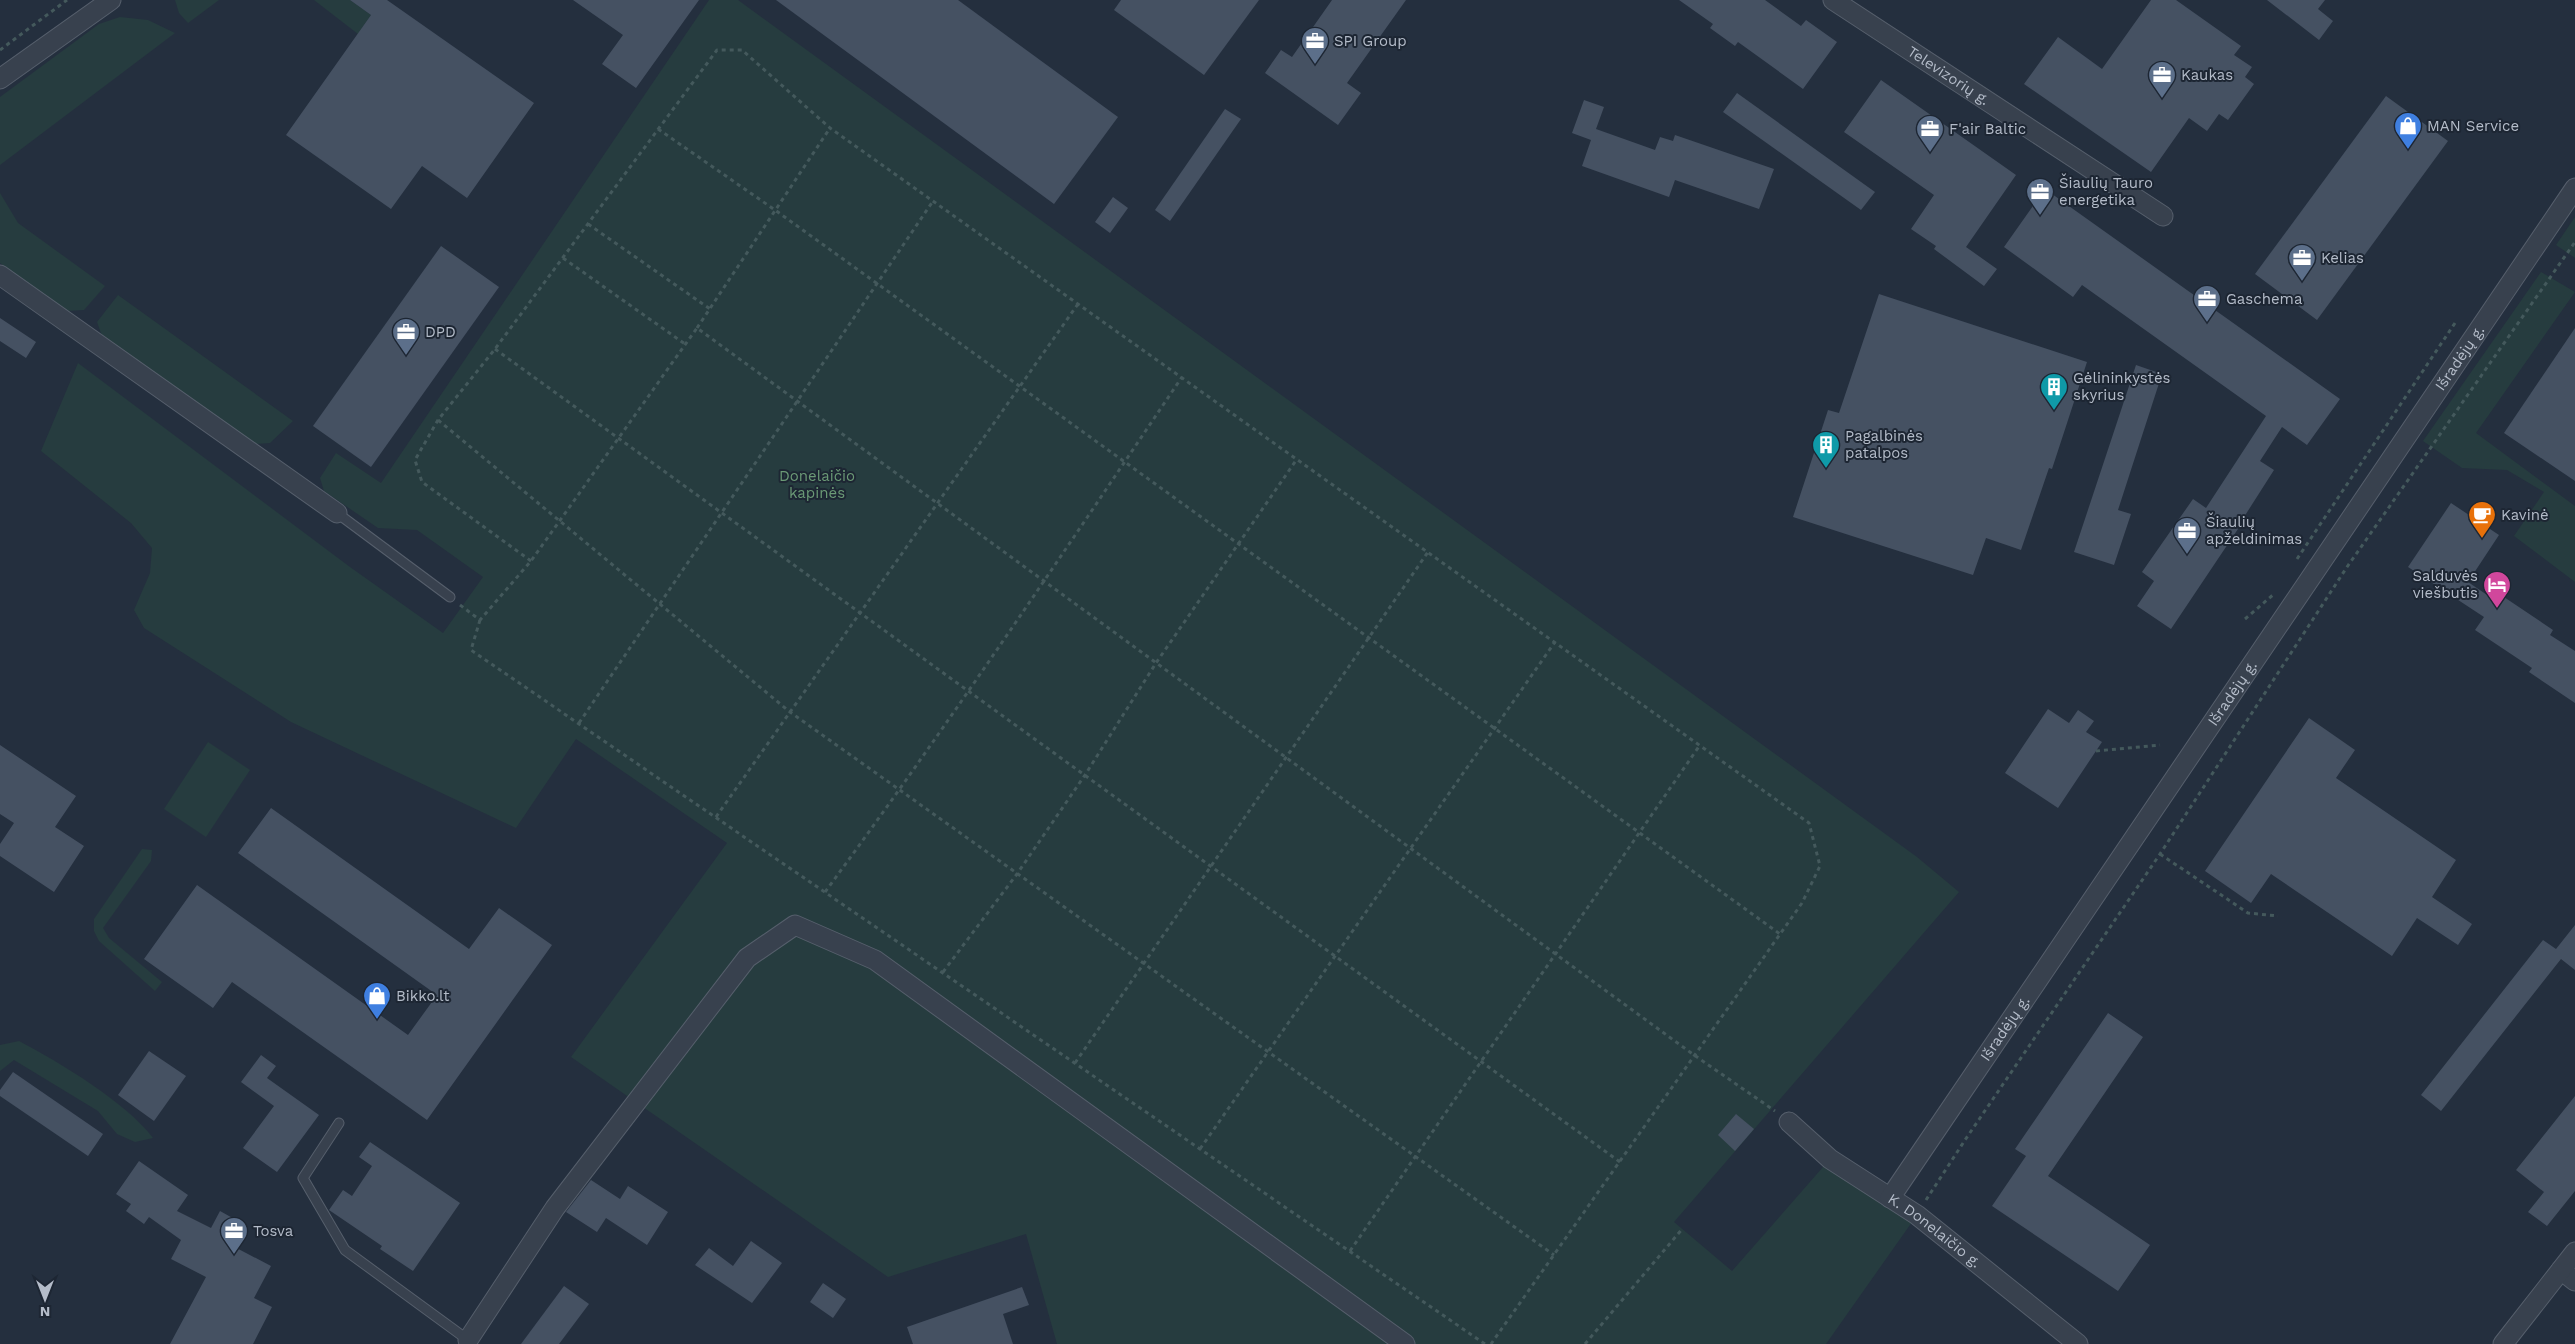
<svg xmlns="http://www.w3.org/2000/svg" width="2575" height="1344" font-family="'Work Sans',sans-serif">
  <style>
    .green { fill: #263c3f }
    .building { fill: #455162 }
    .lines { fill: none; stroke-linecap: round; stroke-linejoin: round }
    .lane-casing { stroke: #565f6c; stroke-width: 11 }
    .street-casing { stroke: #565f6c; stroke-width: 21 }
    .path { stroke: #44595c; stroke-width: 3; stroke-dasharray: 4 4; stroke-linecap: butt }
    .lane { stroke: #38414e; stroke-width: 9 }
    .street { stroke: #38414e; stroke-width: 19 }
    .labels { text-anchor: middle; stroke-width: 4; stroke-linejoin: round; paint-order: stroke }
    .poi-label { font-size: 15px; fill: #b4bcc9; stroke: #1d2633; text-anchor: start }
    .street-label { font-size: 15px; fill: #b4bcc9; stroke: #1d2633 }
    .park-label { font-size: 15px; fill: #6b9a76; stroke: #1d2633 }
  </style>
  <rect width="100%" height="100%" fill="#242f3e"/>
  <g class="green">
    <polygon points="175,0 219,0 188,23 179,13"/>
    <polygon points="314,0 350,0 371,15 358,34"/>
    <polygon points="709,0 738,0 1917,857 1959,892 1674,1222 1732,1271 1830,1159 1917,1215 1826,1344 1057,1344 1026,1234 888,1277 571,1057 727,843 576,739 516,828 291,722 144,628 134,610 150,573 152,548 131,523 41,451 78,363 350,567 443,633 483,577 417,530 378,528 324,491 320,478 336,453 381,483"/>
    <polygon points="120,17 148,20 175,33 0,165 0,97 99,24"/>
    <polygon points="0,193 18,223 105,286 84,310 67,311 0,263"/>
    <polygon points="2575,217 2575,258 2556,245"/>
    <polygon points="2541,272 2575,292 2476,433 2575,506 2575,582 2514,536 2544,492 2507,470 2462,468 2423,441"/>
    <polygon points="118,295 293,421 270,443 255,444 102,336 97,322"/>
    <polygon points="208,742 250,770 206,837 164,809"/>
    <polygon points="142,849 152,850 151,861 103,928 109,938 162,982 155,991 99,941 94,931 94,919"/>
    <path d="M 19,1041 C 59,1062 127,1103 153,1138 L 135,1142 L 117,1134 L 98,1111 L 14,1060 L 0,1071 L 0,1045 Z"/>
  </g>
  <g class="building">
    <polygon points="350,0 387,0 534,103 467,198 422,166 391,209 286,135 371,15"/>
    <polygon points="573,0 699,0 636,88 602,64 623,35"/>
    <polygon points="776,0 958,0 1118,117 1054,204"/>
    <polygon points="1121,0 1259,0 1204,75 1114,10"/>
    <polygon points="1332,0 1406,0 1347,83 1361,93 1338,125 1265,73 1281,50 1292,57"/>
    <polygon points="1679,0 1765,0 1801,26 1806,20 1837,42 1803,89 1738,42 1735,46 1710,28 1713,24"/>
    <polygon points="2151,0 2176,0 2241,46 2234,55 2252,67 2245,77 2254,84 2228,120 2219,114 2207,131 2189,118 2151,172 2024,84 2058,37 2102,69"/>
    <polygon points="2267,0 2325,0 2318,9 2333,21 2319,40"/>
    <polygon points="1881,80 2016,175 1966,247 1997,269 1984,286 1934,249 1936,246 1911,229 1934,195 1844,132"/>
    <polygon points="1737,93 1875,192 1861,210 1723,112"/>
    <polygon points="2386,96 2448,141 2317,320 2255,274"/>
    <polygon points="1584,100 1604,107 1596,129 1655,150 1660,137 1673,141 1675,135 1774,169 1759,209 1675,180 1669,197 1582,166 1591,140 1572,133"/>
    <polygon points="1225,109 1241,119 1170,221 1155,210"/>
    <polygon points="2045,189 2340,399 2307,445 2282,427 2260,461 2274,470 2237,528 2238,529 2171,629 2137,606 2154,581 2142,572 2193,499 2206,508 2266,416 2082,285 2073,297 2004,247"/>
    <polygon points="1113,197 1128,208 1110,233 1095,222"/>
    <polygon points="441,246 499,287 371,467 313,426"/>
    <polygon points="1879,294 2087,362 2052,469 2049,468 2021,550 1986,538 1973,575 1793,517 1828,410 1839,413"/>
    <polygon points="0,318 36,342 26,358 0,341"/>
    <polygon points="2575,328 2575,481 2504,433"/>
    <polygon points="2136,365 2162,374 2118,510 2131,514 2114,565 2074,552"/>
    <polygon points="2451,503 2499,535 2468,582 2496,601 2501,595 2553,630 2550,635 2575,651 2575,703 2529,672 2532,668 2475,630 2484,617 2408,567"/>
    <polygon points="2048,709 2069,723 2078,710 2094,721 2086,732 2102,742 2058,808 2005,773"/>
    <polygon points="2309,718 2355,750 2336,778 2456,860 2432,897 2472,924 2458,945 2417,918 2392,956 2271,874 2251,903 2205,871"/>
    <polygon points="0,745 76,796 55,827 84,846 54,892 0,856 0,844 14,823 0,814"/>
    <polygon points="271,808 469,949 499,908 552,945 427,1120 232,982 213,1008 144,959 197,885 408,1035 437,995 238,853"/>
    <polygon points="2575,925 2575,970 2561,959 2441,1111 2421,1095 2543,940 2556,949"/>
    <polygon points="2108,1013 2143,1037 2048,1176 2150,1245 2118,1291 1992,1206 2026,1156 2015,1149"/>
    <polygon points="149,1051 186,1076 154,1121 118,1095"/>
    <polygon points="261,1055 276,1066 267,1078 319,1115 277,1172 243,1148 274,1106 241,1082"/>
    <polygon points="13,1072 103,1134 88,1156 0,1096 0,1090"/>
    <polygon points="2575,1096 2575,1191 2547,1226 2528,1212 2544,1192 2516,1170"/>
    <polygon points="1736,1114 1754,1129 1735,1151 1718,1135"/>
    <polygon points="370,1142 460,1203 413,1271 380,1249 382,1246 329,1210 343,1190 352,1196 372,1166 359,1157"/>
    <polygon points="139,1161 188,1195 177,1211 211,1228 220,1211 238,1221 227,1243 271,1266 254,1298 272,1307 253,1344 170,1344 206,1277 171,1259 181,1240 149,1217 144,1224 126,1211 131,1204 116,1194"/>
    <polygon points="591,1180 620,1199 628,1186 668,1212 647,1245 606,1218 597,1232 566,1212"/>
    <polygon points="751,1241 782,1263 752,1303 695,1265 709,1248 733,1266"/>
    <polygon points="823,1283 846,1299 833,1318 810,1302"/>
    <polygon points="564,1286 589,1304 559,1344 521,1344"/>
    <polygon points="1022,1287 1029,1305 1003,1314 1013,1344 913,1344 907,1327"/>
  </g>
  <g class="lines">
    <defs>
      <g id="lane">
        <polyline points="337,513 450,597"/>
        <polyline points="339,1123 303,1178 345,1250 468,1340"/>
      </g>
      <g id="street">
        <path id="s1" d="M 1833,0 L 2163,216"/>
        <polyline points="0,79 111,0"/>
        <polyline points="0,275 337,513"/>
        <path id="s2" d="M 1789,1122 L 1830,1159 L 1917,1215 L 2078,1344"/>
        <path id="s3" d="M 1890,1198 L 2575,188"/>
        <polyline points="2561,1270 2575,1281"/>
        <polyline points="468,1340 555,1208 747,958 795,925 875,960 1405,1344"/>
        <polyline points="2503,1344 2575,1252"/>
      </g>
    </defs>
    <use href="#lane" class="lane-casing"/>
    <use href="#street" class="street-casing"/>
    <g class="path">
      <polyline points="0,50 67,0"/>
      <polyline points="658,129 775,210 1780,934"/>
      <polyline points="588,224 710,309"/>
      <polyline points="563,258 685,344"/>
      <polyline points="697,328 830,128"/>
      <polyline points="495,349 1620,1162"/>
      <polyline points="438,420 790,712 1554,1255"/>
      <polyline points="2297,559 2455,323"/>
      <polyline points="531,561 422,482 415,460 438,420 495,349 717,50 742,50 830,128 1809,823 1820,866 1802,903 1491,1344"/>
      <polyline points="460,605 480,620 531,561 697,328 1694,1055 1775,1111"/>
      <polyline points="2245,619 2274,594"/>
      <polyline points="480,620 471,650 1485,1344"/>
      <polyline points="579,723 933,201"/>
      <polyline points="2096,751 2160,745"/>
      <polyline points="716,817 1078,304"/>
      <polyline points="2160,854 2248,913 2278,916"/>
      <path d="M 825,892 C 949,724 1065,550 1182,377"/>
      <polyline points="943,972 1017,874 1085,775 1156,663 1297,459"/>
      <polyline points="1075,1063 1428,552"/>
      <polyline points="1200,1149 1555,642"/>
      <polyline points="1926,1200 1965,1140 2160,854 2347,567 2575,242"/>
      <polyline points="1350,1251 1700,745"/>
      <polyline points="1585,1344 1683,1228"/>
    </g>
    <use href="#lane" class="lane"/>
    <use href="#street" class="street"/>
  </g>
  <defs>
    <symbol id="office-pin" viewBox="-11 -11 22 30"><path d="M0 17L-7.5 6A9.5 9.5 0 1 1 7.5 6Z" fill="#5c6f8a" stroke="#1d2633"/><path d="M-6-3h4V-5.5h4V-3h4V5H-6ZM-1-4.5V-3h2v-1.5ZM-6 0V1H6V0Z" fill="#fff"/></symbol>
    <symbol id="shop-pin" viewBox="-11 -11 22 30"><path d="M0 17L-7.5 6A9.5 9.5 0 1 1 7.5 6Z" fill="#3f7fe0" stroke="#1d2633"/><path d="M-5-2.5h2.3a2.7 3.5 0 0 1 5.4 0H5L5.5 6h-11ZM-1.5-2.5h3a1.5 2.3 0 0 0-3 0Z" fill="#fff"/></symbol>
    <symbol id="building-pin" viewBox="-11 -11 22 30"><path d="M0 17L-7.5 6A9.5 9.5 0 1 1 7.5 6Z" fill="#0f9aa8" stroke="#1d2633"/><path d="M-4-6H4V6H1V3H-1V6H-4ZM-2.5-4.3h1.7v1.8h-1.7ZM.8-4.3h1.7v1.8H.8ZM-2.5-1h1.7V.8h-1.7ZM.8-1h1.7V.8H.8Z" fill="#fff"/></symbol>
    <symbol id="cafe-pin" viewBox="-11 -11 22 30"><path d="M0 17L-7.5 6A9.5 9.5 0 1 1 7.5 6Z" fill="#e8710a" stroke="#1d2633"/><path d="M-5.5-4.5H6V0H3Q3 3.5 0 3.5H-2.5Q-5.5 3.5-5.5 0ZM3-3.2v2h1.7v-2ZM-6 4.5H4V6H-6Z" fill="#fff"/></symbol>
    <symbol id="hotel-pin" viewBox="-11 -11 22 30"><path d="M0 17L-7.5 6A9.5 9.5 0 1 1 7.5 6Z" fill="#d1479c" stroke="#1d2633"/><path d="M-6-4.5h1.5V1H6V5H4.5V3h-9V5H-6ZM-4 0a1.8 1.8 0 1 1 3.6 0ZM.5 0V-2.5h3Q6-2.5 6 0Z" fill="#fff"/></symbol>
  </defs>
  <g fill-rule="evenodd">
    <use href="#office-pin" x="1299" y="25" width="32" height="43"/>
    <use href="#office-pin" x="2146" y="59" width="32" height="43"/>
    <use href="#shop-pin" x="2392" y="110" width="32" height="43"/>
    <use href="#office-pin" x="1914" y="113" width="32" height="43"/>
    <use href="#office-pin" x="2024" y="176" width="32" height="43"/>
    <use href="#office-pin" x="2286" y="242" width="32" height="43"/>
    <use href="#office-pin" x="2191" y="283" width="32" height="43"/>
    <use href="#office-pin" x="390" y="316" width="32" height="43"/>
    <use href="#building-pin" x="2038" y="371" width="32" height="43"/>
    <use href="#building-pin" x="1810" y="429" width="32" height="43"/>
    <use href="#cafe-pin" x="2466" y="499" width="32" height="43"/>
    <use href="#office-pin" x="2171" y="515" width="32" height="43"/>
    <use href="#hotel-pin" x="2481" y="569" width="32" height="43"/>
    <use href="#shop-pin" x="361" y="980" width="32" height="43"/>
    <use href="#office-pin" x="218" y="1215" width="32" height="43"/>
  </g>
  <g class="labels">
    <g class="poi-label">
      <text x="1334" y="46">SPI Group</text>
      <text x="2181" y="80">Kaukas</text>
      <text x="2427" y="131">MAN Service</text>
      <text x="1949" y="134">F'air Baltic</text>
      <text x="2059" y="188">Šiaulių Tauro<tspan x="2059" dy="17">energetika</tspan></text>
      <text x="2321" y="263">Kelias</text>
      <text x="2226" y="304">Gaschema</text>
      <text x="425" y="337">DPD</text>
      <text x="2073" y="383">Gėlininkystės<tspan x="2073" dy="17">skyrius</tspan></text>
      <text x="1845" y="441">Pagalbinės<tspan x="1845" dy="17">patalpos</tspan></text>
      <text x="2501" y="520">Kavinė</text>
      <text x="2206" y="527">Šiaulių<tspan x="2206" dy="17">apželdinimas</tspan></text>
      <text x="2478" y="581" text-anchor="end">Salduvės<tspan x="2478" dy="17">viešbutis</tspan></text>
      <text x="396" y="1001">Bikko.lt</text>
      <text x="253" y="1236">Tosva</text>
    </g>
    <g class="street-label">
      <text dy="5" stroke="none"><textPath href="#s1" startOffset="138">Televizorių g.</textPath></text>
      <text dy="5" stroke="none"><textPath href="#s3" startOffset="1015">Išradėjų g.</textPath></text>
      <text dy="5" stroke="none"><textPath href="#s3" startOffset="610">Išradėjų g.</textPath></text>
      <text dy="5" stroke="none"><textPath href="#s3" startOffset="205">Išradėjų g.</textPath></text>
      <text dy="5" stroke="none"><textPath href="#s2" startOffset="182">K. Donelaičio g.</textPath></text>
    </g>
    <g class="park-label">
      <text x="817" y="481">Donelaičio<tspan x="817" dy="17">kapinės</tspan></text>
    </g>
  </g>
  <g transform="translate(45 1299) rotate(180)" stroke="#1d2633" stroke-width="4" paint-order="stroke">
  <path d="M0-4L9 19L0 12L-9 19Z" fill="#b4bcc9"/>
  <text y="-8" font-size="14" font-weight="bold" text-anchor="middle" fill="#b4bcc9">N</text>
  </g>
</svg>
